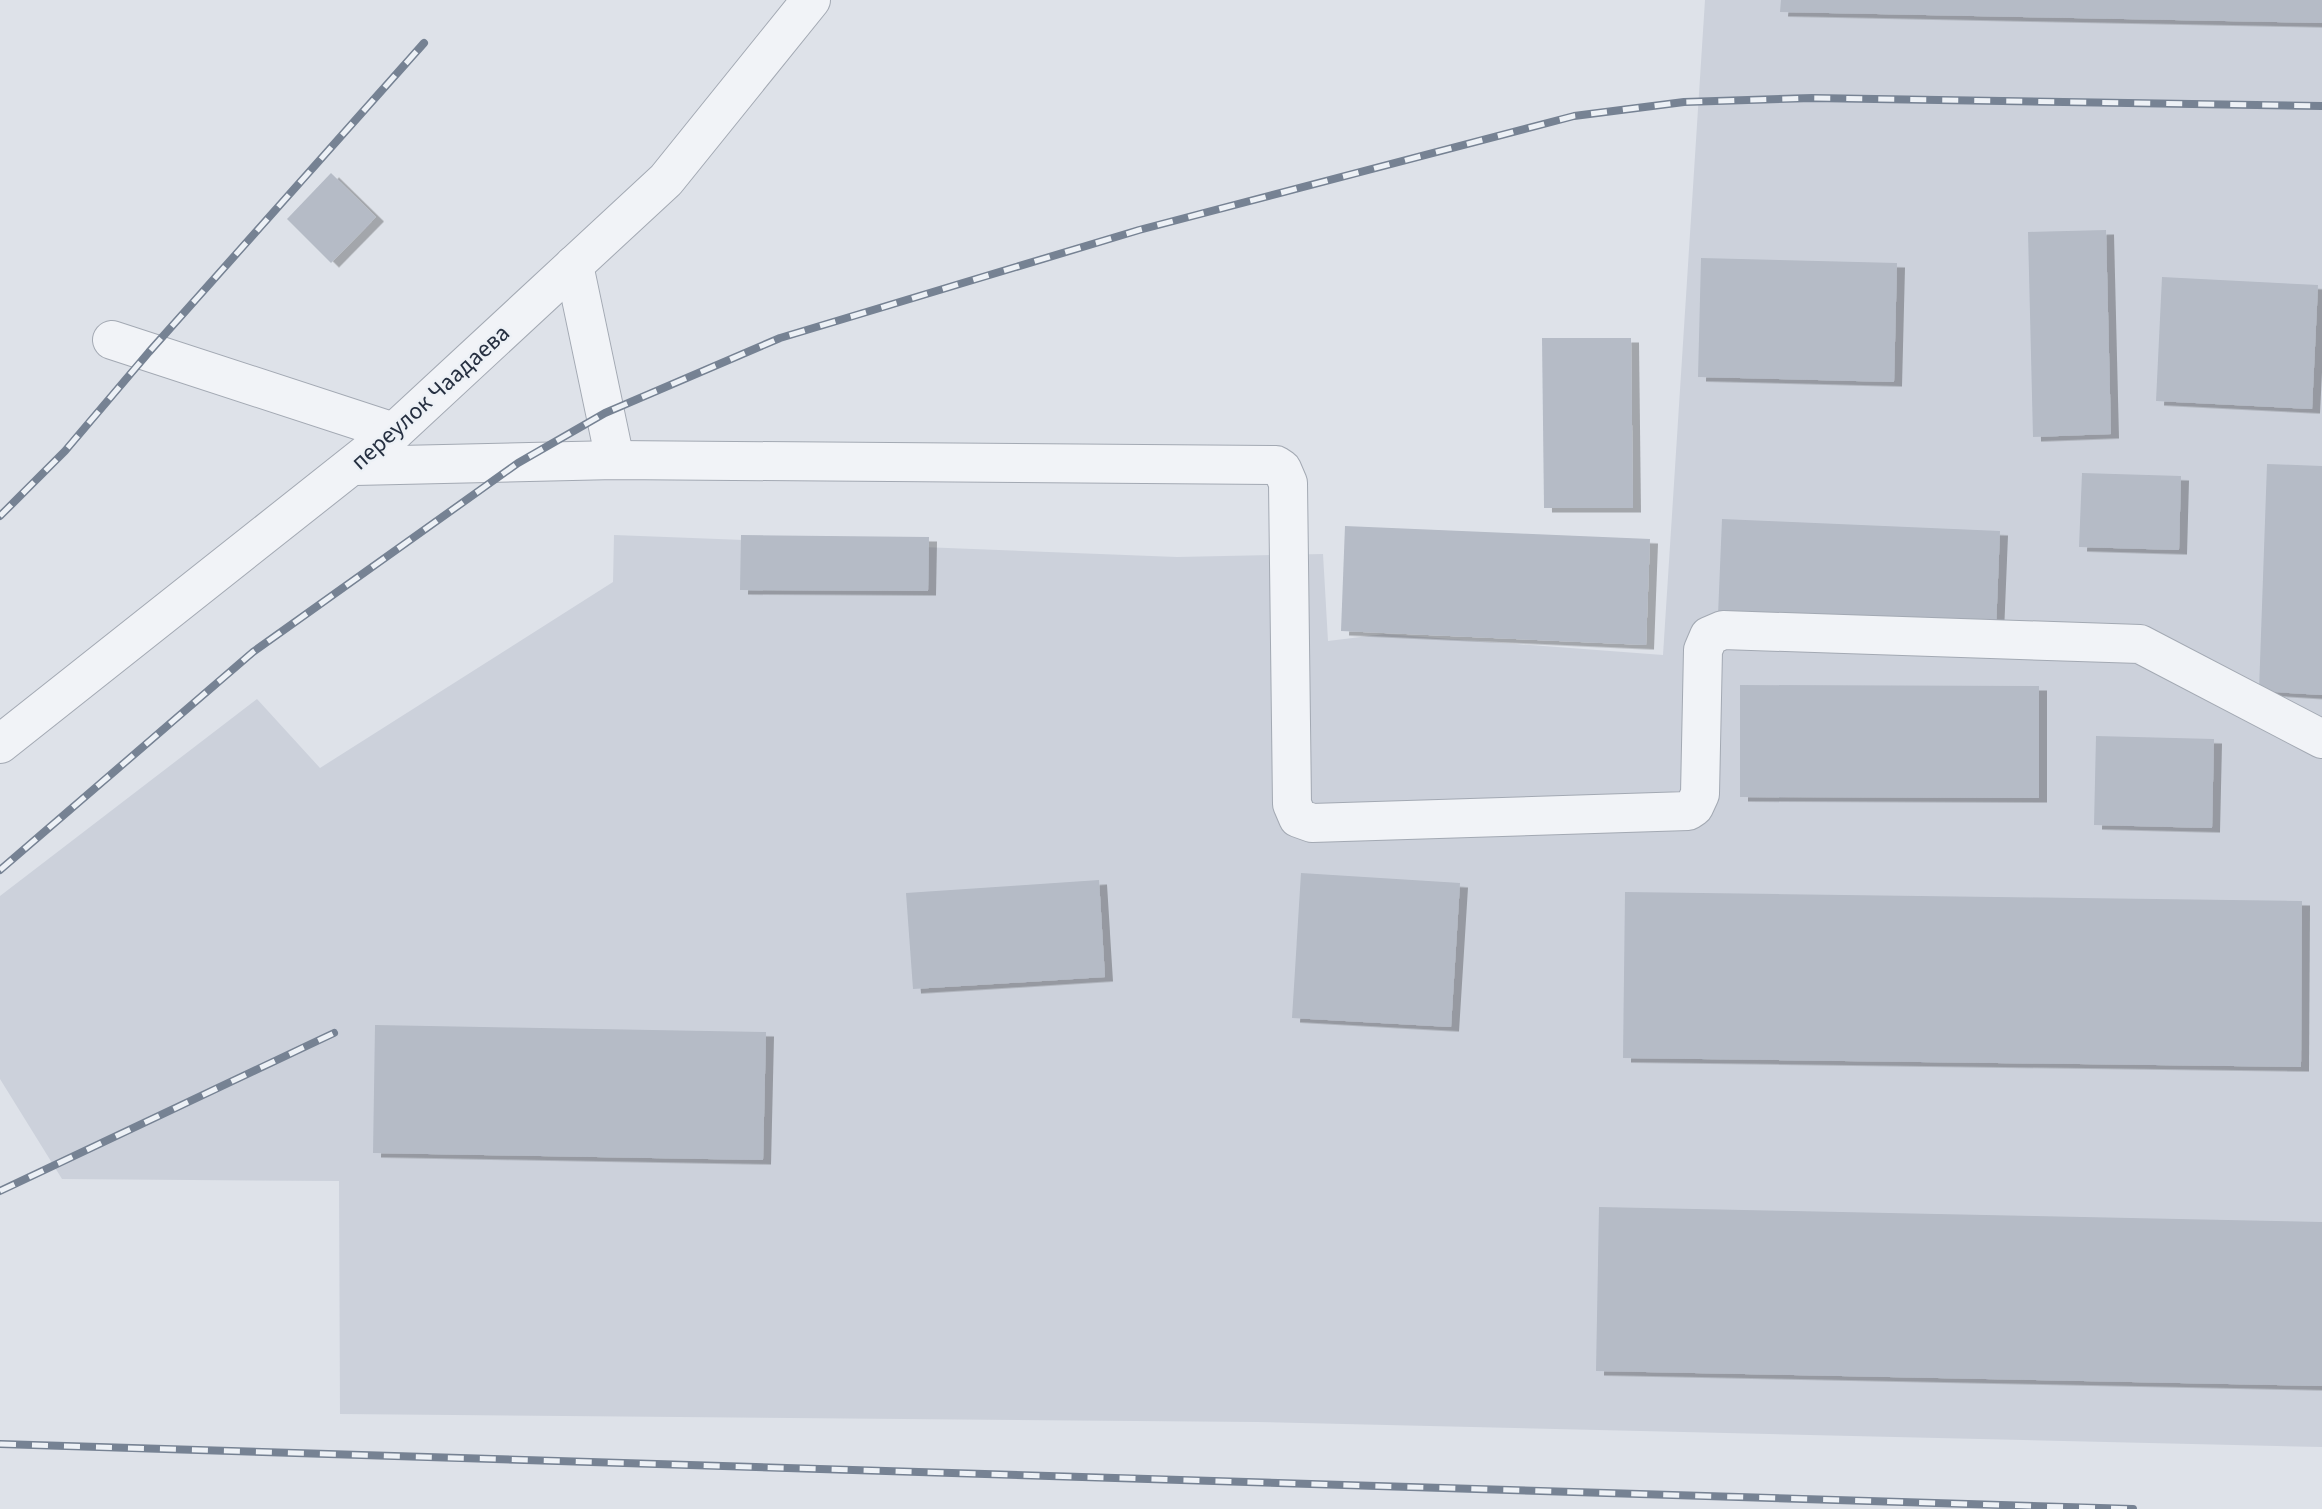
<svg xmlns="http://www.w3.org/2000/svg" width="2322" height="1509" font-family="'Source Sans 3',sans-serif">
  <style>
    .built { fill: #ccd1db }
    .building { fill: #b5bbc6; filter: url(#shadow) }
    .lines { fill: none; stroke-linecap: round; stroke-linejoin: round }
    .minor-casing { stroke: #a3a9b3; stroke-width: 40 }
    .minor { stroke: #f1f3f7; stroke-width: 38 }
    .rail-casing { stroke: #768293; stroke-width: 8 }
    .rail { stroke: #edf1f6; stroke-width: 5; stroke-dasharray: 16; stroke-linecap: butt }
    .labels { text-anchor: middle; stroke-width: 5; stroke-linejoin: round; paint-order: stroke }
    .street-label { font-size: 24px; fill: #263041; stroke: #edf1f6 }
  </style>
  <defs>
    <filter id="shadow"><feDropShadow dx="8" dy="4.5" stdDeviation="0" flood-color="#0004"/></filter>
  </defs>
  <rect width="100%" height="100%" fill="#dee2e9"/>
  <polygon class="built" points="1705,0 2322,0 2322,1447 1257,1422 340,1414 339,1181 62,1179 0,1079 0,896 257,699 320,768 613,582 614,535 1177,557 1323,554 1328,641 1385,634 1663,655"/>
  <g class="building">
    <polygon points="1781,0 2322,0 2322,23 1780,12"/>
    <polygon points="331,173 376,217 331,263 287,219"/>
    <polygon points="2106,230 2111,434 2033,437 2028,232"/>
    <polygon points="1701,258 1897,263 1894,382 1698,377"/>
    <polygon points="2162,277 2318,285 2312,409 2156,401"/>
    <polygon points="1542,338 1631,338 1633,508 1544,508"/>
    <polygon points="2267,464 2322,466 2322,695 2259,691"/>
    <polygon points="2082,473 2181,476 2179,550 2079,547"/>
    <polygon points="1722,519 2000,531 1996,628 1718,615"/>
    <polygon points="1345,526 1650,539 1646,645 1341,631"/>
    <polygon points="741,535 929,537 928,591 740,590"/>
    <polygon points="1740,685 2039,686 2039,798 1740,797"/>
    <polygon points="2096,736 2214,739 2212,828 2094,825"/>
    <polygon points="1301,873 1460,883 1451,1027 1292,1018"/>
    <polygon points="1099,880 1105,977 913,989 906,893"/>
    <polygon points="1625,892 2302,901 2301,1067 1623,1058"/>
    <polygon points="375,1025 766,1032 763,1160 373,1153"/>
    <polygon points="1599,1207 2322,1222 2322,1386 1596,1371"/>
  </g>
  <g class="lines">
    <defs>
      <g id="minor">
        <polyline points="574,265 615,460"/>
        <polyline points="112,340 394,432"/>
        <polyline points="355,466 615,460 1276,465 1282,469 1288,483 1292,804 1298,818 1312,823 1688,811 1694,807 1700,794 1703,650 1709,636 1723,630 2140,644 2322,739"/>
        <polyline points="0,744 394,432 666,180 811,0"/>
      </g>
    </defs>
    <use href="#minor" class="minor-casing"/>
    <use href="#minor" class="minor"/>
    <defs>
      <g id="rail">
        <polyline points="0,516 65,451 149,352 424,43"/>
        <polyline points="0,870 253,652 518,463 605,413 780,338 1139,230 1574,116 1684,102 1812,98 2322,106"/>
        <polyline points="0,1191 334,1033"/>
        <polyline points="0,1444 2133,1509"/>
      </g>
    </defs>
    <use href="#rail" class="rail-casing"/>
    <use href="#rail" class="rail"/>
  </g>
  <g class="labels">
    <g class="street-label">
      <text transform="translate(430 397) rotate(-42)" y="8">переулок Чаадаева</text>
    </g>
  </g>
</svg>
